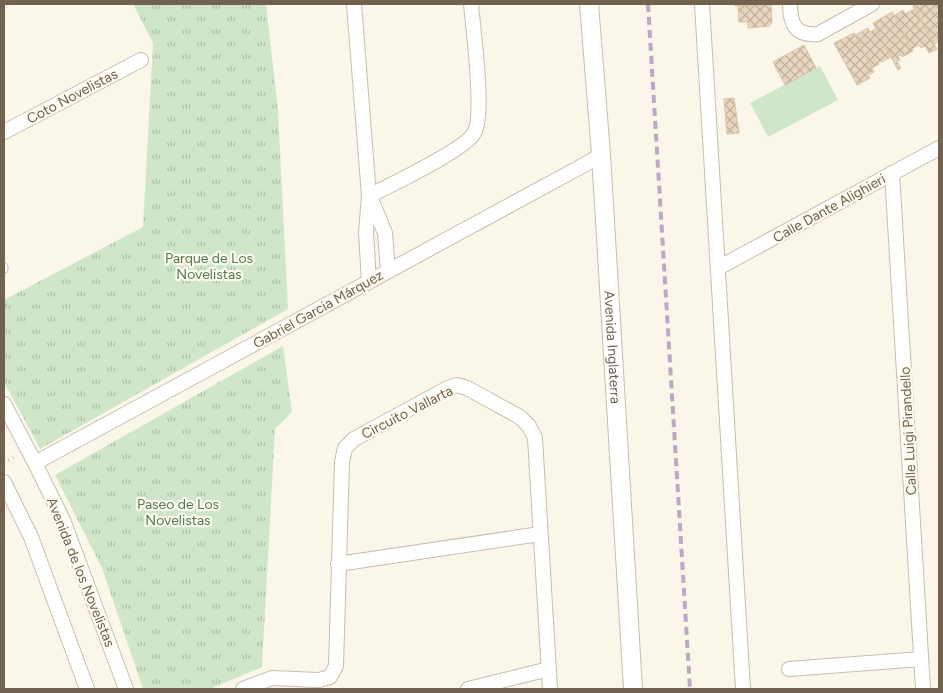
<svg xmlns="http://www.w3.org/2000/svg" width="943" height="693" font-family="Figtree,sans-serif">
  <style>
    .park { fill: url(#park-tufts) }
    .garden { fill: #cfe7c8 }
    .building { fill: url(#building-cross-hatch); stroke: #dec4a5 }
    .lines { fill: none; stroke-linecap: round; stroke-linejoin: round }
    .service-casing { stroke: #c8bead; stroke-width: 9 }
    .minor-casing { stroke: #c8bead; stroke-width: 16 }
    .tertiary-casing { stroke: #c8bead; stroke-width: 20 }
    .path { stroke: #d2bea6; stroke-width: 3; stroke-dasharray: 1 4; stroke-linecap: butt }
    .service { stroke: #fff; stroke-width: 7 }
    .minor { stroke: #fff; stroke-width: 14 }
    .tertiary { stroke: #fff; stroke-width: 18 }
    .rail { stroke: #bba8c3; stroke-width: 4; stroke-dasharray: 8 5; stroke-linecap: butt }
    .labels { text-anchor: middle; stroke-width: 4.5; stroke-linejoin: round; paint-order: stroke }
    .street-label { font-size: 14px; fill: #72614f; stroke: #fdfaef }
    .park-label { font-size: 14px; fill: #527c4b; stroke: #fdfaef }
  </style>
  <defs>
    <pattern id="park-tufts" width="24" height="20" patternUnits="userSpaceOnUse" patternTransform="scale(1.25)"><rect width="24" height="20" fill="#cfe7c8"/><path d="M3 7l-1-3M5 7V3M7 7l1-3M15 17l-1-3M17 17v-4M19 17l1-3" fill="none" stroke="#acbfa5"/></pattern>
    <pattern id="building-cross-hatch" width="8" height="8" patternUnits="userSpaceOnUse" patternTransform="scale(1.25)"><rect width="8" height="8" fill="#e8d6be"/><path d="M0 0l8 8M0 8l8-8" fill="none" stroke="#c0b19d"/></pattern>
  </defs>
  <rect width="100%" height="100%" fill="#faf6e9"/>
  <g class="park">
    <polygon points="133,4 266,4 278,111 288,309 40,449 4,382 4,300 143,227 153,43"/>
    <polygon points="283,346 292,412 275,429 262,667 210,689 143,689 102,568 55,475"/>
  </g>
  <polygon class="garden" points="820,66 838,100 768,137 750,103"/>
  <g class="building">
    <polygon points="734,4 767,4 735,6"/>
    <polygon points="771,4 772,23 770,24 770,26 748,28 748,22 739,22 738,6"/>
    <polygon points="917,4 937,4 939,8 939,41 934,44 913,6"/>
    <polygon points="914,9 937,49 929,53 925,46 921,48 919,45 912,49 894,16 903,10 905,14"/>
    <polygon points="892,12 913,51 902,57 901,55 898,56 900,60 897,61 901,68 898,70 873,23"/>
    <polygon points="868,28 870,32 876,29 891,57 882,62 881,61 878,62 879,64 872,68 855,35"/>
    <polygon points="854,33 874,72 868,75 870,78 857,85 834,43"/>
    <polygon points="804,45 816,68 785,85 773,62"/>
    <polygon points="734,98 739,133 727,134 724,99"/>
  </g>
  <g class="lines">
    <defs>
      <polyline id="service" points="4,267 4,269"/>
      <g id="minor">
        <polyline points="354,4 369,196 366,232 369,282"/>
        <polyline points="702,4 743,689"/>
        <path d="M 790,4 C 790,25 796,36 818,34 L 872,4"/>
        <polyline points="4,132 141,60"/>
        <polyline points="892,173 923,689"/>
        <path d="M 369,196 C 390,185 465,150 474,133 C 485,116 473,28 471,4"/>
        <polyline points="371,199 385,233 388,271"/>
        <polyline points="718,268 939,148"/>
        <polyline points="4,404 35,463 63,520 126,689"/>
        <polyline points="35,463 593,160 601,154"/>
        <polyline points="4,482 31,537 87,689"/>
        <polyline points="338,564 540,534"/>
        <polyline points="789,669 921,659"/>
        <polyline points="243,689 272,678 319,680 330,677 336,666 342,462 345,448 354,439 448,388 457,385 467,388 520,417 529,426 535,438 550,689"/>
        <polyline points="468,689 549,669"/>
      </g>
      <g id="tertiary">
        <path id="s1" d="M 589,4 L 601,154 L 633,689"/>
      </g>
    </defs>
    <use href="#service" class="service-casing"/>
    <use href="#minor" class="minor-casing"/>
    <use href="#tertiary" class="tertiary-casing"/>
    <polyline class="path" points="4,463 17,456"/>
    <use href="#service" class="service"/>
    <use href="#minor" class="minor"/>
    <use href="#tertiary" class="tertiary"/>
    <polyline class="rail" points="648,4 690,689"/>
  </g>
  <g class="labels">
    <g class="street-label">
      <text transform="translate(72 96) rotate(-28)" y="5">Coto Novelistas</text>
      <text transform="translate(829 208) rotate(-29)" y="5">Calle Dante Alighieri</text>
      <text transform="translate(318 309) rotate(-29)" y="5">Gabriel Garcia Márquez</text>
      <text dy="5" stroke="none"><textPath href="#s1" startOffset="344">Avenida Inglaterra</textPath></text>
      <text transform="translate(407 412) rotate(-27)" y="5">Circuito Vallarta</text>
      <text transform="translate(908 431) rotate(-93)" y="5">Calle Luigi Pirandello</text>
      <text transform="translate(81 572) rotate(68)" y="5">Avenida de los Novelistas</text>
    </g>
    <g class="park-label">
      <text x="209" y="263">Parque de Los<tspan x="209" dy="16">Novelistas</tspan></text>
      <text x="178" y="509">Paseo de Los<tspan x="178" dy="16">Novelistas</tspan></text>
    </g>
  </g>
  <rect width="943" height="693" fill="none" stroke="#72614f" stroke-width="10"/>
</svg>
